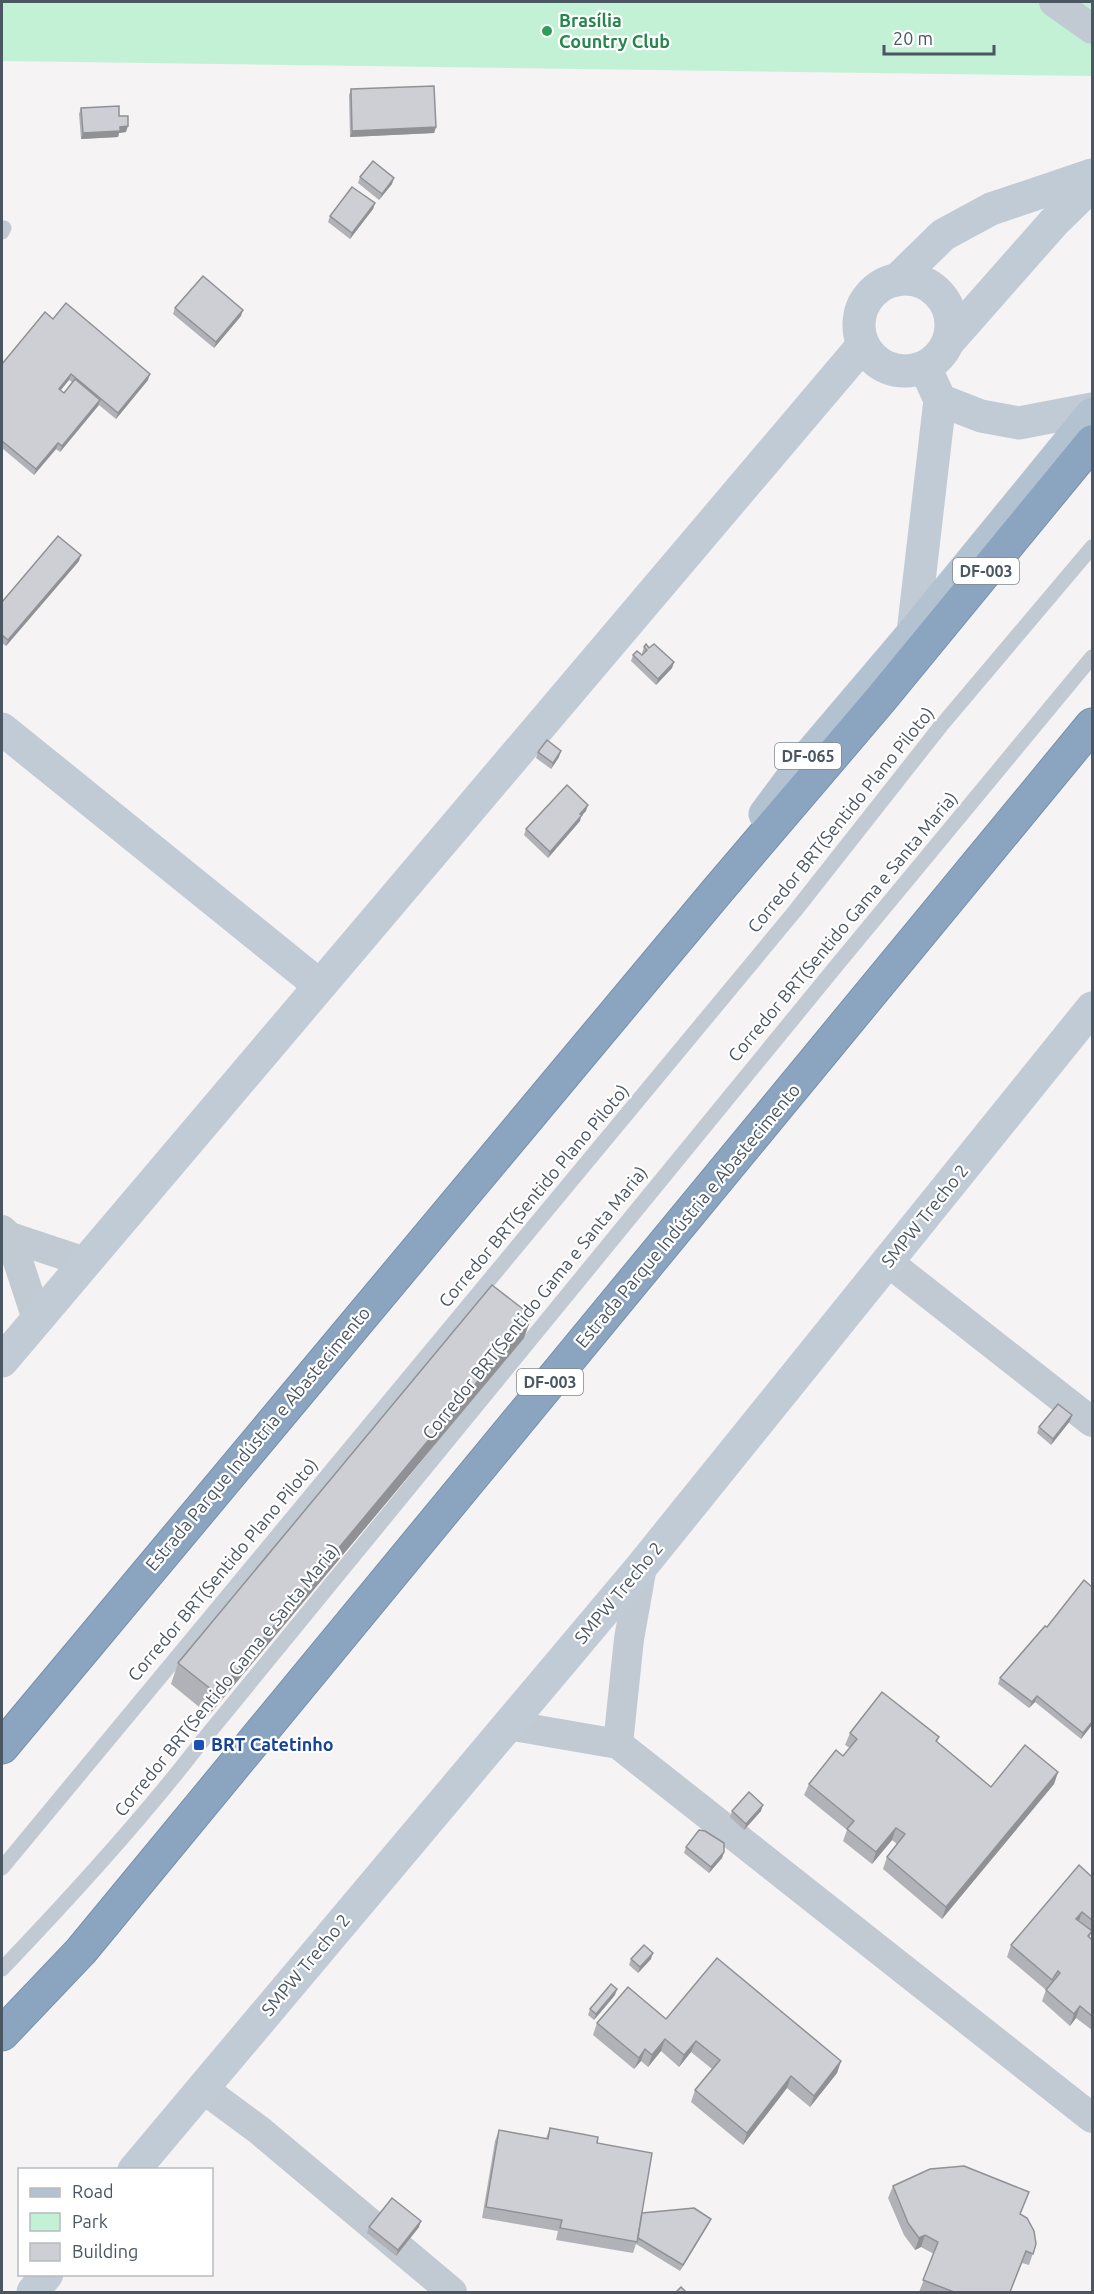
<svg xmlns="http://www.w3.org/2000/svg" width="1094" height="2294" font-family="Ubuntu,sans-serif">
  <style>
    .green { fill: #c3f1d5 }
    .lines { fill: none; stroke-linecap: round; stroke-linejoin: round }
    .highway-casing { stroke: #7690ad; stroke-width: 35 }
    .lane { stroke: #c1cad2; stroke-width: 15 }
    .street { stroke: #c1cad2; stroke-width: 30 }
    .secondary { stroke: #c1cbd6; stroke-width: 33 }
    .primary { stroke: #b3c2d1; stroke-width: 33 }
    .highway { stroke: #8ba5c1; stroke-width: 33 }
    .wall { fill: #b0b2b7; fill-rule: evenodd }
    .shaded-wall { fill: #909195 }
    .building { fill: #cdcfd5; stroke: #909195; stroke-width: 1.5 }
    .leisure-dot { fill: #2e9e5b; stroke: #fff; stroke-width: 2 }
    .transit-dot { fill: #1a4fb4; stroke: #fff; stroke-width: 2 }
    .labels { text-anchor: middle; stroke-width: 4.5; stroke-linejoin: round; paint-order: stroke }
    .shield { fill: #fff; stroke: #808990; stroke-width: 1.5 }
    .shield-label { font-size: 16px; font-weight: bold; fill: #4a5661 }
    .leisure-label { font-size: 18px; font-weight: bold; fill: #27864d; stroke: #fff; text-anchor: start }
    .street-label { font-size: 18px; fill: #4a5661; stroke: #fff }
    .transit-label { font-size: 18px; font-weight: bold; fill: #164399; stroke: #fff; text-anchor: start }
  </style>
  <rect width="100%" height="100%" fill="#f5f3f3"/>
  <polygon class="green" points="2,2 1092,2 1092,76 2,61"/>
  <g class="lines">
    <defs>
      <g id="highway">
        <polyline points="2,1747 718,890 880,700 1092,442"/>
        <polyline points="2,2034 81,1951 1092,725"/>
      </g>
    </defs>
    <use href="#highway" class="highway-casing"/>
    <g class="lane">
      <polyline points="2,232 4,228"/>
      <polyline points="2,1868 795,911 940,727 1092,547"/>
      <path d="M 2,1969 C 71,1897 138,1824 199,1745 L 837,965 L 1092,657"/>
    </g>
    <g class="street">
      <polyline points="1054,2 1092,29"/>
      <polyline points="2,1230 10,1237 85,1262"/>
      <polyline points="10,1237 37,1319"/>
      <polyline points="888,1262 1092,1422"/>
      <polyline points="508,1725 618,1744 1092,2118"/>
      <polyline points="618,1744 629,1639 642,1566"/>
      <polyline points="202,2088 259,2130 452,2292"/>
    </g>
    <g class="secondary">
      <circle cx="905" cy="325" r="46"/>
      <polyline points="897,280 943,235 991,209 1092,175"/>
      <polyline points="949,341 1054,222 1092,185"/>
      <polyline points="940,400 981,416 1019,423 1092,409"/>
      <polyline points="913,633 940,400 925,367"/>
      <polyline points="2,729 319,985"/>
      <polyline points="2,1361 863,345"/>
      <polyline points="134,2170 642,1566 1092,1008"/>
      <polyline points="33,2292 47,2274"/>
    </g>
    <polyline class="primary" points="765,814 806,759 913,633 1092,414"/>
    <use href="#highway" class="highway"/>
  </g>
  <g class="wall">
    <polygon points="351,89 436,127 434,133 350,137 349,95"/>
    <polygon points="81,108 119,116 126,132 119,133 118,137 81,139 79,114"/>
    <polygon points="360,177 392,184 379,200 358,183"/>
    <polygon points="375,203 373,209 350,239 328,222 330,216"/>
    <polygon points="175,308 241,316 214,348 173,314"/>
    <path d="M 53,319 L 148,380 L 116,419 L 99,405 L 60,452 L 56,449 L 34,475 L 2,448 L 2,364 ZM 69,380 L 72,382 L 64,393 L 60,390 Z"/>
    <polygon points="79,561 6,646 2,643 2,602"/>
    <polygon points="644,647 649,648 674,662 672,668 656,685 631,661 633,655 643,654 642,653"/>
    <polygon points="538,752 559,757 551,769 536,758"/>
    <polygon points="586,811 581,816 580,821 548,858 524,835 526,829"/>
    <polygon points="524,1338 209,1715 171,1684 178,1663"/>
    <polygon points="1072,1415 1070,1421 1051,1445 1037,1433 1039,1427"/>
    <polygon points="1045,1626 1092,1725 1081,1739 1035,1702 1029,1708 998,1684 1000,1678"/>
    <polygon points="850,1733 939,1737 937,1742 991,1787 1058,1772 1054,1784 942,1919 883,1869 887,1857 897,1844 892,1840 872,1864 843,1841 847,1830 804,1795 809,1784 843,1756 850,1748 845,1745"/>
    <polygon points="732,1811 761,1811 744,1830 730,1817"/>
    <polygon points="686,1847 724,1852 722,1858 709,1873 684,1853"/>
    <polygon points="1092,1877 1092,1932 1089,1938 1092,1940 1092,2030 1076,2018 1070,2026 1042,2001 1046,1990 1007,1957 1011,1945"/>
    <polygon points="631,1959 651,1959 638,1973 629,1965"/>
    <polygon points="615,1995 594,2020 588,2015 590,2009"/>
    <polygon points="666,2019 841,2061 837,2073 810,2107 787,2088 743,2145 691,2102 695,2090 712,2069 691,2052 679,2067 661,2051 648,2067 641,2061 634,2069 593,2035 597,2023"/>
    <polygon points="550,2128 597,2143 642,2213 708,2225 680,2271 636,2244 633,2253 556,2240 558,2231 482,2218 495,2141 499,2130 546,2138"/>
    <polygon points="893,2186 1021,2214 1036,2244 1029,2265 1022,2263 1010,2292 919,2292 934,2254 921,2247 915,2250 904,2235 888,2198"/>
    <polygon points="369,2227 419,2227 396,2256 367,2233"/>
  </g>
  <g class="shaded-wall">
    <polygon points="128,126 126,132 119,133 118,137 81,139 83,133"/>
    <polygon points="436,127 434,133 350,137 352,131"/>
    <polygon points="394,178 392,184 379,200 382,194"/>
    <polygon points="375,203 373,209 350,239 352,233"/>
    <polygon points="243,310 241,316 214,348 216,342"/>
    <polygon points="71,374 69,380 57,395 59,389"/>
    <polygon points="150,374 148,380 116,419 118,413"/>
    <polygon points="100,400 98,406 60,452 62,446"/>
    <polygon points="58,443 56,449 34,475 36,469"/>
    <polygon points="81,555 79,561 6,646 8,640"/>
    <polygon points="674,662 672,668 656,685 658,679"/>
    <polygon points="561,751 559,757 551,769 553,763"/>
    <polygon points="588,805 586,811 581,816 580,821 548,858 550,852 580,814"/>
    <polygon points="532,1316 524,1338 209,1715 217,1694"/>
    <polygon points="1072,1415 1070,1421 1051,1445 1053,1439"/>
    <polygon points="1037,1696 1035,1702 1029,1708 1032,1702"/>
    <polygon points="1092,1722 1092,1725 1081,1739 1083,1733"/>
    <polygon points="1058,1772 1054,1784 942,1919 946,1907"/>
    <polygon points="763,1805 761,1811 744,1830 746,1824"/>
    <polygon points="896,1828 892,1840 872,1864 876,1852"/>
    <polygon points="724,1852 722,1858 709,1873 711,1867"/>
    <polygon points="1082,1912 1078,1924 1076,1919"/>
    <polygon points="653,1953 651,1959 638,1973 640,1967"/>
    <polygon points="617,1989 615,1995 594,2020 596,2014"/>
    <polygon points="1080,2006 1076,2018 1070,2026 1074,2014"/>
    <polygon points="665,2039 661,2051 648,2067 652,2055"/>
    <polygon points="696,2041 691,2052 679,2067 684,2055"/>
    <polygon points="645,2049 641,2061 634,2069 639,2058"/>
    <polygon points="841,2061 837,2073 810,2107 814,2096"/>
    <polygon points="791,2076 787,2088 743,2145 747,2133"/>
    <polygon points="711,2219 708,2225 680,2271 683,2265"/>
    <polygon points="421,2221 419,2227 396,2256 398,2250"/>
    <polygon points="925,2235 921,2247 915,2250 919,2238"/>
  </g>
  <g class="building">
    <polygon points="434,86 436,127 352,131 351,89"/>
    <polygon points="119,106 119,116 128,116 128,126 120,127 120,131 83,133 81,108"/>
    <polygon points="373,161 394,178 382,194 360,177"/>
    <polygon points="352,187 375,203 352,233 330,216"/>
    <polygon points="203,276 243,310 216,342 175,308"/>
    <polygon points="66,303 150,374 118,413 71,374 59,389 64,393 75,379 100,400 62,446 58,443 36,469 2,441 2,364 45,312 53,319"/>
    <polygon points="58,536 81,555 8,640 2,635 2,602"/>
    <polygon points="646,644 649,648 654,644 674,662 658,679 633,655 637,651 642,655 647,650 644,647"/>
    <polygon points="547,740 561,751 553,763 538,752"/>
    <polygon points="567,785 588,805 580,814 582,815 550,852 526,829"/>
    <polygon points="492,1285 532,1316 217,1694 178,1663"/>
    <polygon points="1058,1404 1072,1415 1053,1439 1039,1427"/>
    <polygon points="1084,1580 1092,1587 1092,1722 1083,1733 1037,1696 1032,1702 1000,1678 1045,1626 1047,1627"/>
    <polygon points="882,1692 939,1737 936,1741 991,1787 1025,1745 1058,1772 946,1907 887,1857 905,1834 896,1828 876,1852 847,1829 854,1821 809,1784 836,1750 843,1756 857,1739 850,1733"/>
    <polygon points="749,1792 763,1805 746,1824 732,1811"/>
    <polygon points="699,1830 705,1831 724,1843 724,1852 711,1867 686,1847"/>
    <polygon points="1079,1865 1092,1877 1092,1920 1082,1912 1076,1919 1092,1931 1088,1936 1092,1940 1092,2016 1080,2006 1074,2014 1046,1990 1060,1973 1058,1971 1052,1980 1011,1945"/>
    <polygon points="644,1945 653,1953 640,1967 631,1959"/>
    <polygon points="717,1958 841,2061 814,2096 791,2076 747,2133 695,2090 720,2060 696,2041 684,2055 665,2039 652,2055 645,2049 639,2058 597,2023 628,1987 666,2019"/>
    <polygon points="611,1984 617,1989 596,2014 590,2009"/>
    <polygon points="550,2128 598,2137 597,2143 652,2153 637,2242 560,2228 562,2220 486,2207 499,2130 548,2139"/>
    <polygon points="964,2166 1029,2192 1020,2214 1027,2218 1034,2231 1036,2244 1033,2254 1026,2251 1010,2292 954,2292 923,2280 938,2242 925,2235 919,2238 908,2223 893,2186 930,2169"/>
    <polygon points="392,2198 421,2221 398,2250 369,2227"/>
    <polygon points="694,2208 711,2219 683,2265 638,2238 642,2213"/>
    <polygon points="681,2287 686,2292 676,2292"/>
  </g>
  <circle class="leisure-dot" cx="547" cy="31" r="6"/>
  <rect class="transit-dot" x="193" y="1739" width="12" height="12" rx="3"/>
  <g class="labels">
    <g class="shield">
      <rect x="953" y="558" width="66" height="26" rx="4.5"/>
      <rect x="775" y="743" width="66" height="26" rx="4.5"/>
      <rect x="517" y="1369" width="66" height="26" rx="4.5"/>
    </g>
    <g class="shield-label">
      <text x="986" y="577">DF-003</text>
      <text x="808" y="762">DF-065</text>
      <text x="550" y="1388">DF-003</text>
    </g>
    <g class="leisure-label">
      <text x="559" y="27">Brasília<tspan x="559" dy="21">Country Club</tspan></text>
    </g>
    <g class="street-label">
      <text transform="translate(841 820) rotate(-51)" y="6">Corredor BRT(Sentido Plano Piloto)</text>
      <text transform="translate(843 927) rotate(-50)" y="6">Corredor BRT(Sentido Gama e Santa Maria)</text>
      <text transform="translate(534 1196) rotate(-50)" y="6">Corredor BRT(Sentido Plano Piloto)</text>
      <text transform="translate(688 1216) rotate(-50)" y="6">Estrada Parque Indústria e Abastecimento</text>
      <text transform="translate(925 1216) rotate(-51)" y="6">SMPW Trecho 2</text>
      <text transform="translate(535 1303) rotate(-51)" y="6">Corredor BRT(Sentido Gama e Santa Maria)</text>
      <text transform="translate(258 1439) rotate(-50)" y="6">Estrada Parque Indústria e Abastecimento</text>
      <text transform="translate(223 1570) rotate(-50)" y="6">Corredor BRT(Sentido Plano Piloto)</text>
      <text transform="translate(619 1593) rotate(-50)" y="6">SMPW Trecho 2</text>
      <text transform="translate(227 1680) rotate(-51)" y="6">Corredor BRT(Sentido Gama e Santa Maria)</text>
      <text transform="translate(306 1965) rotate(-50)" y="6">SMPW Trecho 2</text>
    </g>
    <g class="transit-label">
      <text x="211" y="1751">BRT Catetinho</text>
    </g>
  </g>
  <rect width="1094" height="2294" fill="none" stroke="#4a5661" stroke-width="6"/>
  <rect x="18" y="2168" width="195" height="108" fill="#ffffff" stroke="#b7bbc0" stroke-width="1.5"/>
  <rect x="30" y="2188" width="30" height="9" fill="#b3c2d1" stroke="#b7bbc0" stroke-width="1.5"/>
  <text x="72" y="2198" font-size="18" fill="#4a5661">Road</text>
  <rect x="30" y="2213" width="30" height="18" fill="#c3f1d5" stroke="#b7bbc0" stroke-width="1.5"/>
  <text x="72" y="2228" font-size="18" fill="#4a5661">Park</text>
  <rect x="30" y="2243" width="30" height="18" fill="#cdcfd5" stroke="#b7bbc0" stroke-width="1.5"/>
  <text x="72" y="2258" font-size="18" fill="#4a5661">Building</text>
  <path d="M884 45v9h110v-9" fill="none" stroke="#4a5661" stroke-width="3"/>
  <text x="893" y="45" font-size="18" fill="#4a5661" stroke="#ffffff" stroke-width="4.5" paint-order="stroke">20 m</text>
</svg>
